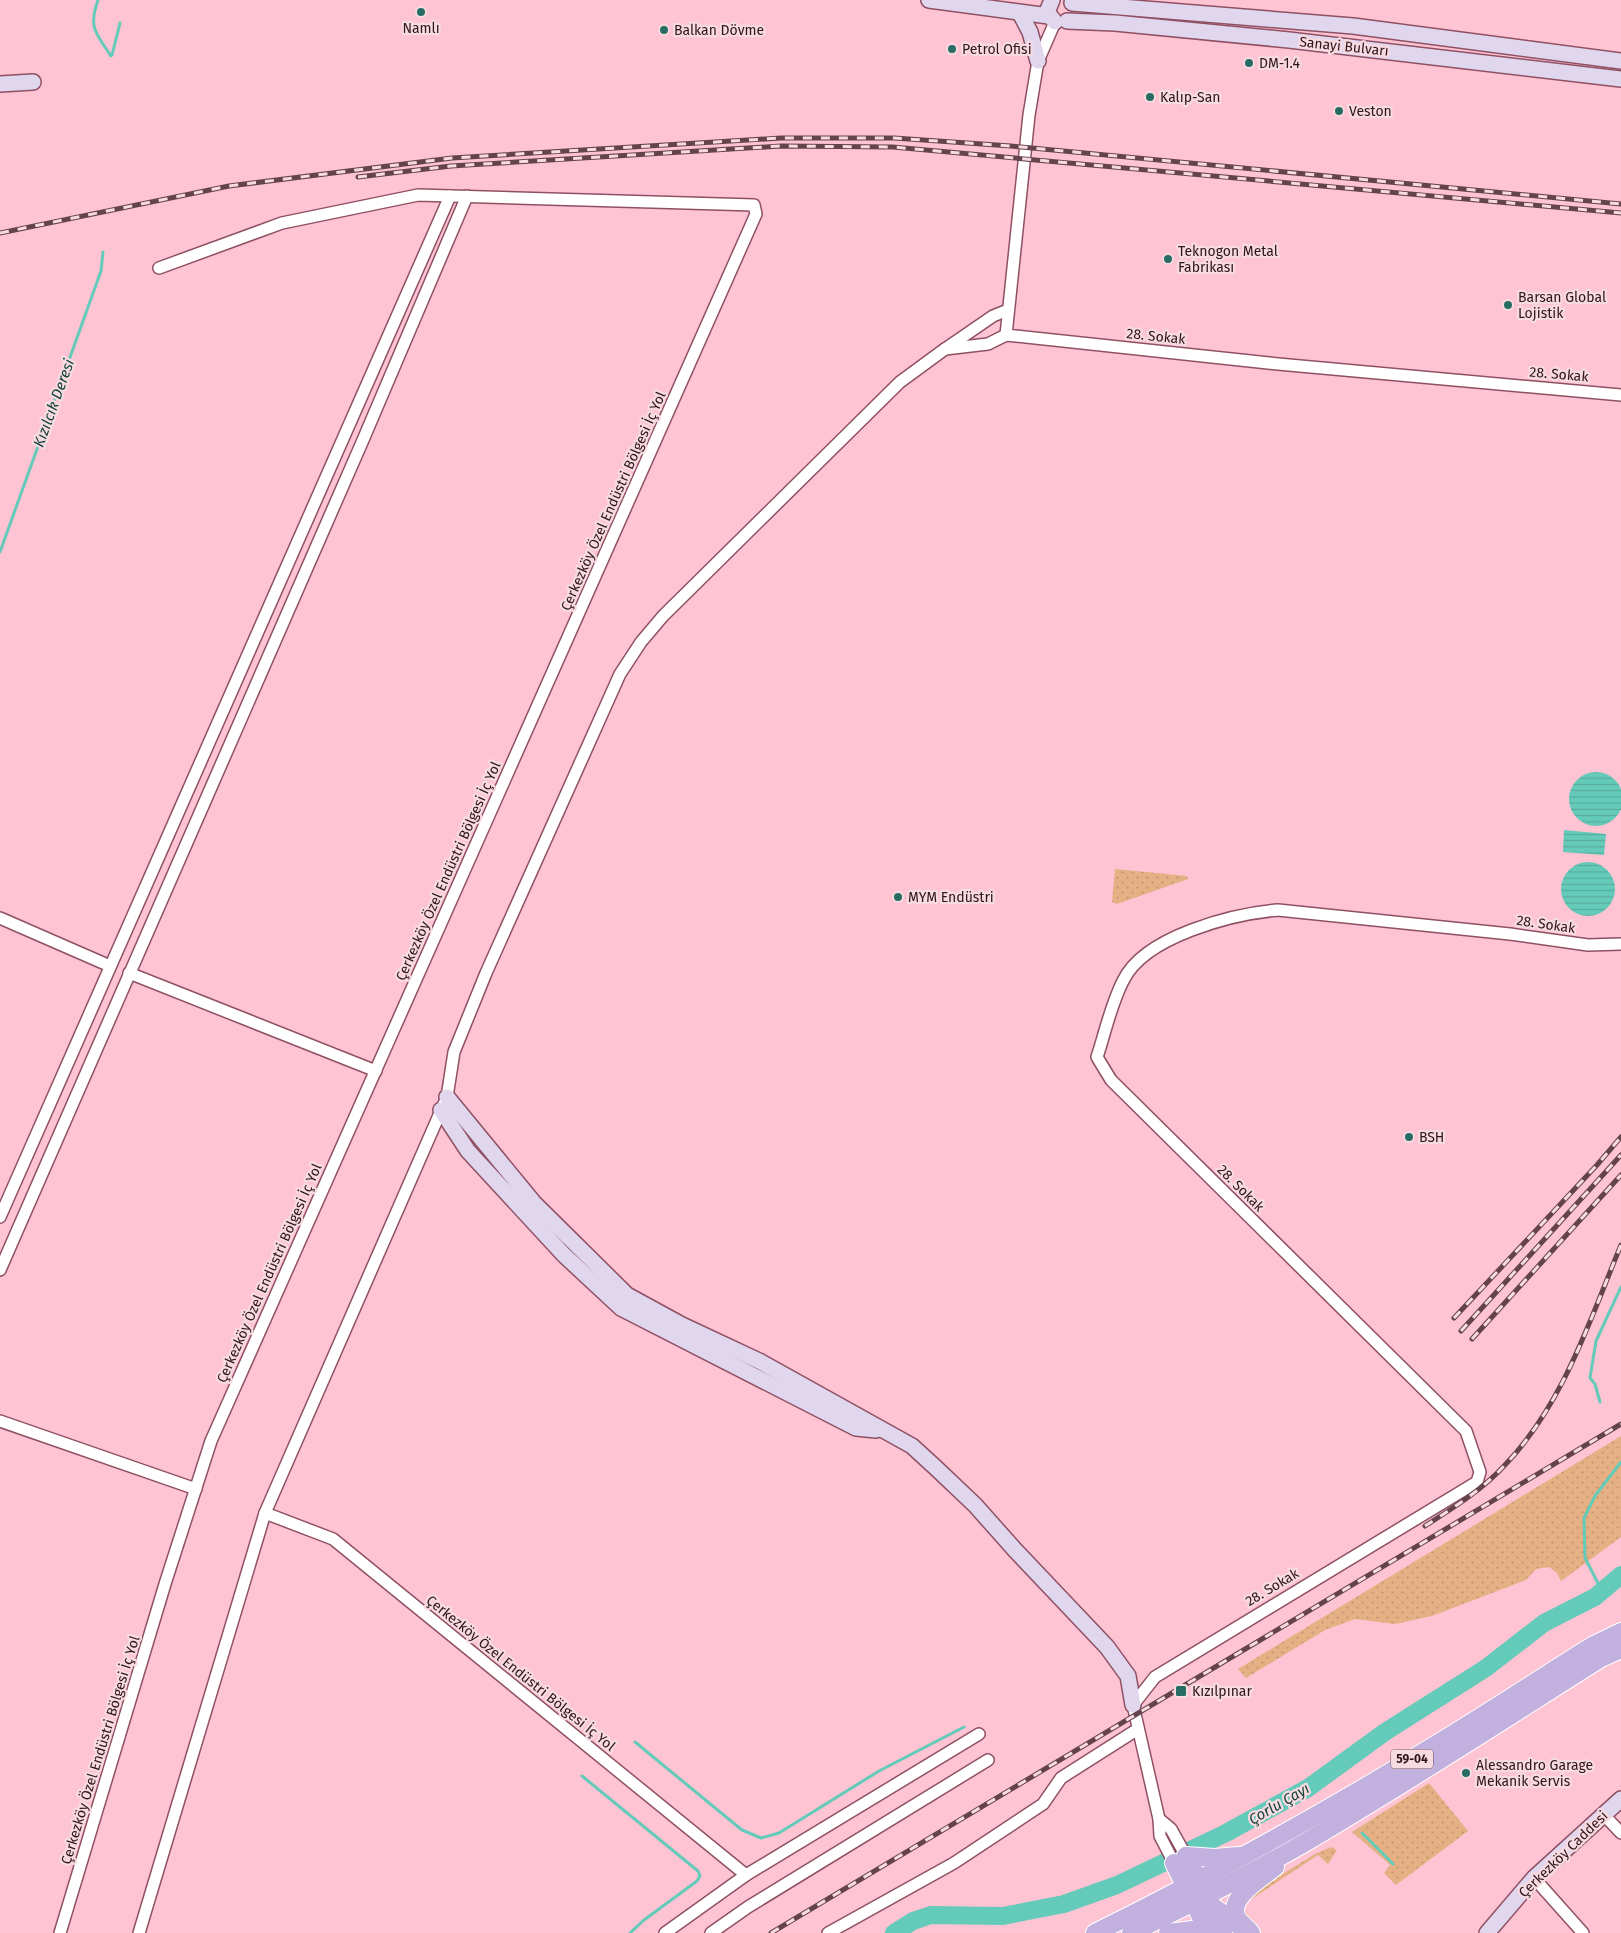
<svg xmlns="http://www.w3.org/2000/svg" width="1621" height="1933" font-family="'Fira Sans',sans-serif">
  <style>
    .grass { fill: url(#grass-dots) }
    .water { fill: url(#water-rules) }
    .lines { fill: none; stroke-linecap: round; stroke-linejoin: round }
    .stream { stroke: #64cab9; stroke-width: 3 }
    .river { stroke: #64cab9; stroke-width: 18 }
    .street-casing { stroke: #8f5063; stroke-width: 14 }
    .secondary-casing { stroke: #8f5063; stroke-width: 18 }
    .primary-casing { stroke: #fff; stroke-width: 20 }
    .street { stroke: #fff; stroke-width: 11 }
    .secondary { stroke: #e0d7ee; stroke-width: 15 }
    .primary { stroke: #c2b0de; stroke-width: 18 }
    .rail-casing { stroke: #65434d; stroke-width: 5 }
    .rail { stroke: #f8dae1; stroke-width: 3; stroke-dasharray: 9; stroke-linecap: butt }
    .poi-dot { fill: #266c62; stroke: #f8dae1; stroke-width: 2 }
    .labels { text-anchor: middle; stroke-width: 4.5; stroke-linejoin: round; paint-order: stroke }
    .shield { fill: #f8dae1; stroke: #6b4f57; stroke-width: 1 }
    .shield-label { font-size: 12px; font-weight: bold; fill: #2e141c }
    .poi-label { font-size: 14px; fill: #2e141c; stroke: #f8dae1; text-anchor: start }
    .street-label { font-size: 14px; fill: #2e141c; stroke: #f8dae1 }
    .water-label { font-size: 15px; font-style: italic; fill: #14433c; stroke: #f8dae1 }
  </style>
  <defs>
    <pattern id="grass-dots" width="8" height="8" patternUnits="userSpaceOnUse" patternTransform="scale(1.25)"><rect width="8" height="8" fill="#e5b083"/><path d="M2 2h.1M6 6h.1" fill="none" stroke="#c59671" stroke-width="1.8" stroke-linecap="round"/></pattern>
    <pattern id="water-rules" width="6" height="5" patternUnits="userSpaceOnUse" patternTransform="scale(1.25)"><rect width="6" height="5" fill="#64cab9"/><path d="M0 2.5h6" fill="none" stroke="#57ad9e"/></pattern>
  </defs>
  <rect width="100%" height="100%" fill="#fec4d3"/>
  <g class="grass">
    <polygon points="1115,869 1187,876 1188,879 1117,904 1112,902"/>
    <polygon points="1621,1436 1621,1537 1561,1581 1557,1573 1549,1567 1536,1569 1526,1580 1432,1616 1395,1624 1355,1619 1325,1630 1246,1678 1238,1669"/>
    <polygon points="1429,1783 1468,1831 1396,1885 1384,1873 1390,1865 1352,1832"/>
    <polygon points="1331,1847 1337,1850 1328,1864 1318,1855 1241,1906 1251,1919 1245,1924 1237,1902 1315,1854"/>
  </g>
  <g class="water">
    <circle cx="1596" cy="799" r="27"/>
    <polygon points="1564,830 1606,834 1604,855 1563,852"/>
    <circle cx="1588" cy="889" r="27"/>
  </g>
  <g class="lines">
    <g class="stream">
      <path d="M 98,0 C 88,28 96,33 111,56"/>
      <polyline points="112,55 120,23"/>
      <polyline points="0,552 101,271 103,252"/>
      <polyline points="1600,1402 1595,1384 1590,1378 1596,1341 1621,1287"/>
      <polyline points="1602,1591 1585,1558 1584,1518 1595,1496 1621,1462"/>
      <polyline points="635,1742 742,1830 761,1838 779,1833 879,1771 964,1727"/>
      <polyline points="582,1776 698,1871 700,1876 697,1881 644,1920 630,1933"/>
      <polyline points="1362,1833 1393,1864"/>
    </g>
    <polyline class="river" points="894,1933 913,1921 931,1915 1003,1916 1064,1904 1117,1885 1226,1833 1308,1788 1385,1732 1486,1668 1544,1623 1595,1597 1621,1575"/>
    <defs>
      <g id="street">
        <polyline points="1055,22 1038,61 1029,115 1006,335 1278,364 1621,395"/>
        <polyline points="1006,335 988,344 945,349 993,316 1008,310"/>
        <polyline points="0,918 110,966"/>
        <polyline points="129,973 376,1071"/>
        <polyline points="0,1217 450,196"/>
        <polyline points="0,1270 363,440 467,196"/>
        <polyline points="0,1421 196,1489"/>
        <polyline points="265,1513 333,1539 746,1875"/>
        <polyline points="1604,1815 1621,1833"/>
        <polyline points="1159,1819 1171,1829 1186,1856"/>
        <path d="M 1174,1863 L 1160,1836 L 1159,1819 L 1133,1705 L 1155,1677 L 1477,1482 L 1480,1472 L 1466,1431 L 1111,1080 L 1097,1057 C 1105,1033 1111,1004 1123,981 C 1144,936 1233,914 1278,910 L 1510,934 L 1588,945 L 1621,944"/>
        <polyline points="1534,1878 1583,1933"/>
        <polyline points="60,1933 165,1584 211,1441 756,214 754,205 418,195 282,223 159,268"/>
        <polyline points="139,1933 265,1513 447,1097 454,1052 486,973 620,674 641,642 663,616 900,382 945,349"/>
        <polyline points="665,1933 746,1875 979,1734"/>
        <polyline points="711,1933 748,1907 988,1760"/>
        <polyline points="828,1933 954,1863 1043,1804 1061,1778 1138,1729"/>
      </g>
      <g id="secondary">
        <polyline points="929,0 1049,16"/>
        <polyline points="1052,0 1047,12 1055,22"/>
        <polyline points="1072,3 1353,26 1621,61"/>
        <polyline points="1020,13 1030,32 1038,61"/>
        <polyline points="1067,21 1115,23 1289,40 1621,79"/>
        <polyline points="0,84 33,82"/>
        <polyline points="447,1097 534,1203 627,1295 682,1325 761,1362 912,1446 936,1468 975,1505 1015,1550 1107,1647 1128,1676 1133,1705"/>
        <polyline points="441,1110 468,1151 564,1255 621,1308 856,1428 876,1430"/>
        <polyline points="1487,1933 1534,1878 1621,1799"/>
      </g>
      <g id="primary">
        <polyline points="1186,1856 1212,1906 1241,1927"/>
        <polyline points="1186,1856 1215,1858 1238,1856"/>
        <polyline points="1174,1863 1201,1917 1223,1933"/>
        <path d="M 1095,1933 C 1212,1875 1326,1812 1437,1744 C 1490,1712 1541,1678 1594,1645 L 1621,1632"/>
        <path d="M 1131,1933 C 1190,1904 1249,1875 1306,1842 C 1406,1783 1503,1720 1601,1658 L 1621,1649"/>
        <polyline points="1168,1933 1201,1929 1216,1933"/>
        <path d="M 1251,1933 C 1247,1928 1241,1924 1237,1918 C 1226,1898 1262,1878 1275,1867"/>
      </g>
    </defs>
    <use href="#street" class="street-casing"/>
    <use href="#secondary" class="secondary-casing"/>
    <use href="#primary" class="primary-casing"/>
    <use href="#street" class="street"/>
    <use href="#secondary" class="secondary"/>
    <use href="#primary" class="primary"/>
    <defs>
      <g id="rail">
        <polyline points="358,177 451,166 781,146 893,147 1621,213"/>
        <polyline points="0,233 229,186 452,158 781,138 894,138 1011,146 1621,204"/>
        <polyline points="1454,1318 1597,1165 1621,1137"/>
        <polyline points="1461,1331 1621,1155"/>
        <polyline points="1472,1339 1621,1175"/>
        <path d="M 1425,1526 C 1453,1508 1482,1490 1504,1466 C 1563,1405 1589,1322 1621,1245"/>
        <polyline points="771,1933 1621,1424"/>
      </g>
    </defs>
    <use href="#rail" class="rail-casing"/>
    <use href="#rail" class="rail"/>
  </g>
  <g class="poi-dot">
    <circle cx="421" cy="12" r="5"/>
    <circle cx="664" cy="30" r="5"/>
    <circle cx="952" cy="49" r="5"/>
    <circle cx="1249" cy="63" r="5"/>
    <circle cx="1150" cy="97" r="5"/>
    <circle cx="1339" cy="111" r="5"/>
    <circle cx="1168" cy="259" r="5"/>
    <circle cx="1508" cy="305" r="5"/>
    <circle cx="898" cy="897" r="5"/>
    <circle cx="1409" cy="1137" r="5"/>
    <rect x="1175" y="1685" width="12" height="12" rx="2.5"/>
    <circle cx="1466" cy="1773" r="5"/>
  </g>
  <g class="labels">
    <rect class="shield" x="1391" y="1749.5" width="42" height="19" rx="4"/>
    <g class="shield-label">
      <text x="1412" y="1763">59-04</text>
    </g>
    <g class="poi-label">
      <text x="421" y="33" text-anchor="middle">Namlı</text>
      <text x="674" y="35">Balkan Dövme</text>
      <text x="962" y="54">Petrol Ofisi</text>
      <text x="1259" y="68">DM-1.4</text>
      <text x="1160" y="102">Kalıp-San</text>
      <text x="1349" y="116">Veston</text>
      <text x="1178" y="256">Teknogon Metal<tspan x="1178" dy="16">Fabrikası</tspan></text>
      <text x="1518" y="302">Barsan Global<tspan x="1518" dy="16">Lojistik</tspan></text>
      <text x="908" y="902">MYM Endüstri</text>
      <text x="1419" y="1142">BSH</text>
      <text x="1192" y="1696">Kızılpınar</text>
      <text x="1476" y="1770">Alessandro Garage<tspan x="1476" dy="16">Mekanik Servis</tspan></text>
    </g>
    <g class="street-label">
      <text transform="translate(1344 46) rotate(6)" y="5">Sanayi Bulvarı</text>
      <text transform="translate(1156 336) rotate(6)" y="5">28. Sokak</text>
      <text transform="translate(1559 374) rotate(5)" y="5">28. Sokak</text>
      <text transform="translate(613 501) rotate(-66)" y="5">Çerkezköy Özel Endüstri Bölgesi İç Yol</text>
      <text transform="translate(448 871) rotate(-66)" y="5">Çerkezköy Özel Endüstri Bölgesi İç Yol</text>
      <text transform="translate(1546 924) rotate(8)" y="5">28. Sokak</text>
      <text transform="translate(1241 1188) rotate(45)" y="5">28. Sokak</text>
      <text transform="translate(269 1273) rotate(-66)" y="5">Çerkezköy Özel Endüstri Bölgesi İç Yol</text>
      <text transform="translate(1272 1587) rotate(-31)" y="5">28. Sokak</text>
      <text transform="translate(521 1673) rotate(39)" y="5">Çerkezköy Özel Endüstri Bölgesi İç Yol</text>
      <text transform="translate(100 1750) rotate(-73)" y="5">Çerkezköy Özel Endüstri Bölgesi İç Yol</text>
      <text transform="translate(1563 1854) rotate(-44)" y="5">Çerkezköy Caddesi</text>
    </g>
    <g class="water-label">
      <text transform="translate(54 403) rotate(-70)" y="5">Kızılcık Deresi</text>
      <text transform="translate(1279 1804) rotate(-30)" y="5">Çorlu Çayı</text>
    </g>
  </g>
</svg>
